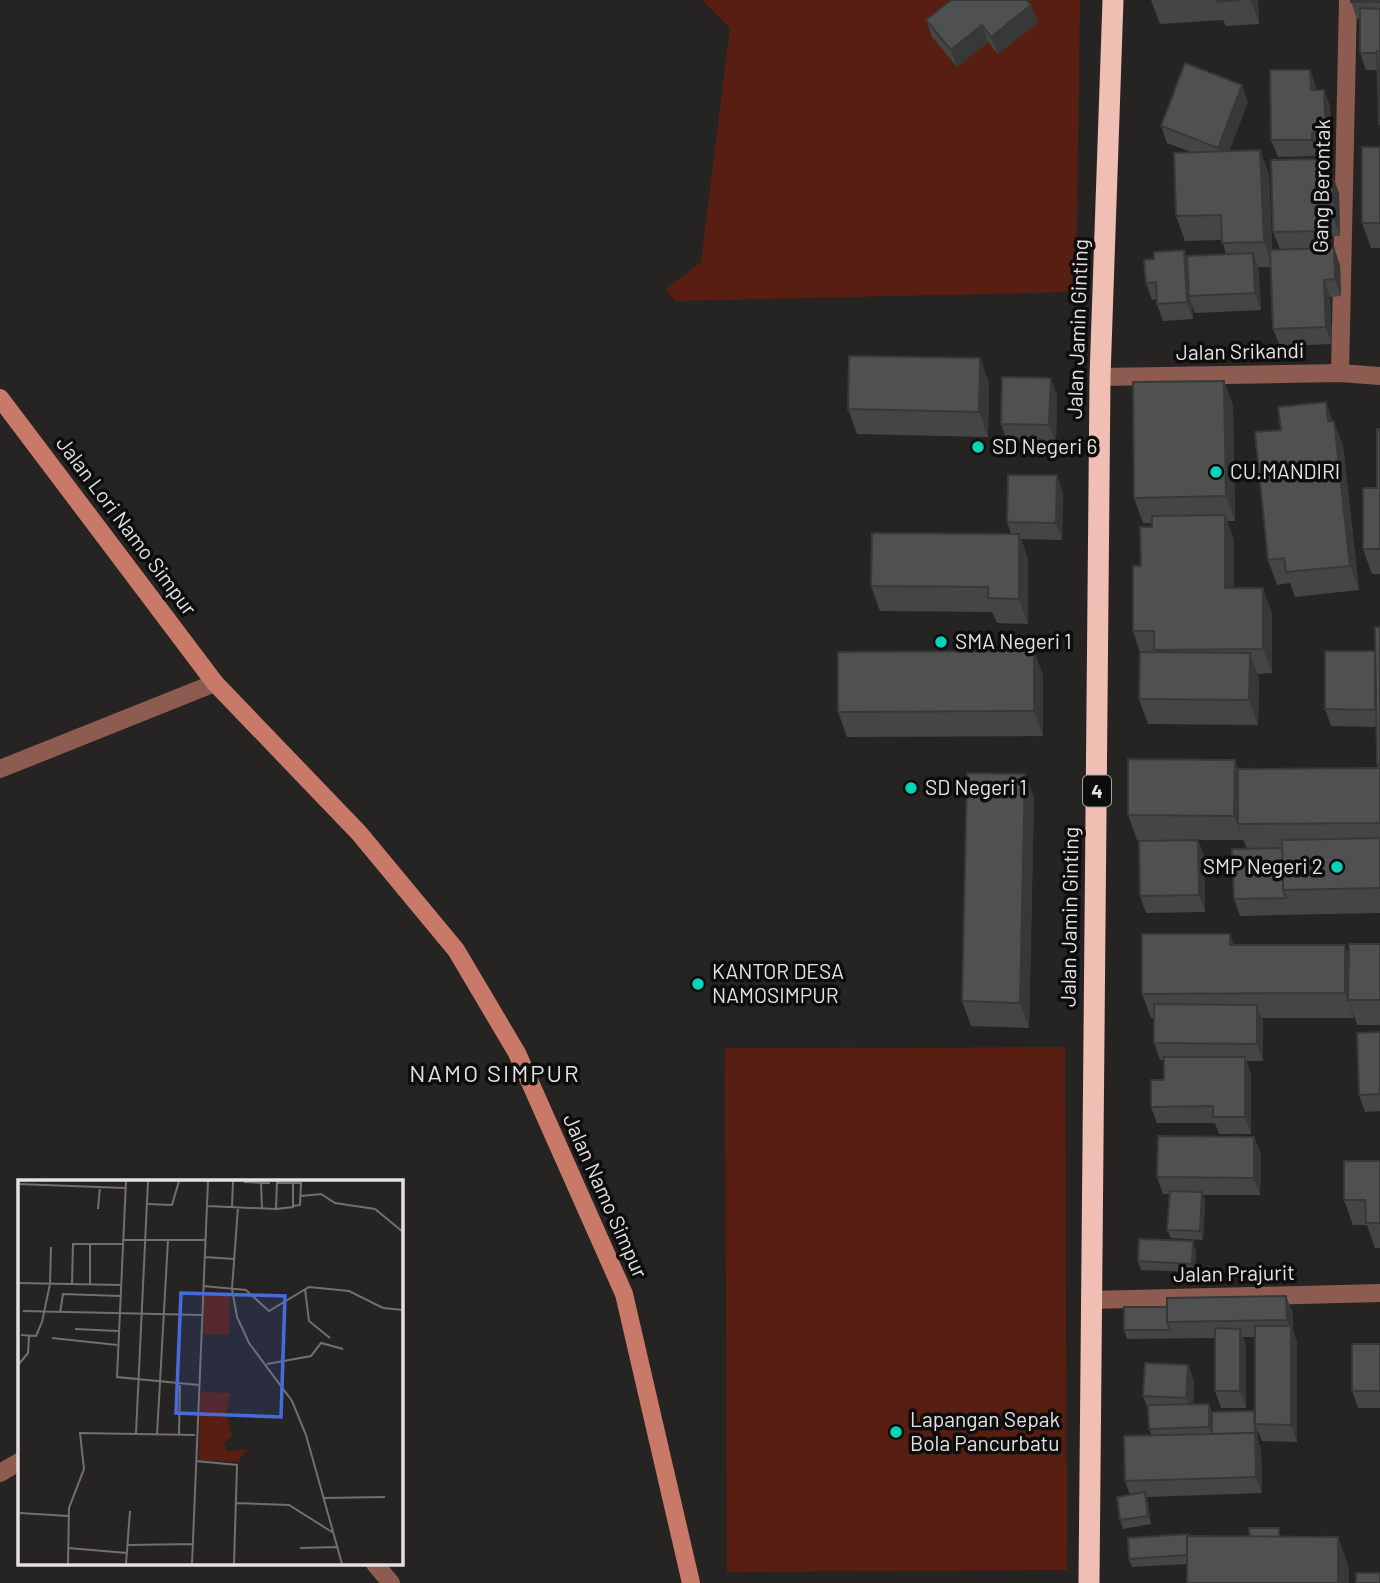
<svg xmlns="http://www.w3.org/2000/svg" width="1380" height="1583" font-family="Barlow,sans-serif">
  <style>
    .green { fill: #591e12 }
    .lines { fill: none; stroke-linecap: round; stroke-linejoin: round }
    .street { stroke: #8d5b50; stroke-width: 18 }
    .secondary { stroke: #c87967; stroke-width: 18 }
    .highway { stroke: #f0beb2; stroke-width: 21 }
    .wall { fill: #434645 }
    .shaded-wall { fill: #373938 }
    .building { fill: #4e5150; stroke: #373938; stroke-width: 2 }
    .poi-dot { fill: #00d5b7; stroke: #0e0d0d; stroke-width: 2.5 }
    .labels { text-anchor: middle; stroke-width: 7; stroke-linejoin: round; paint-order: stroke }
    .shield { fill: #0e0d0d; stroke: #a4a2a1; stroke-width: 2 }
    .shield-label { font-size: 19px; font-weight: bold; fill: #e4e2e1 }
    .street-label { font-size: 21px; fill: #e4e2e1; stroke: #0e0d0d }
    .poi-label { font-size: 21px; fill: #e4e2e1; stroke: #0e0d0d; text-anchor: start }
    .quarter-label { font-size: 24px; letter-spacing: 2px; fill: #e4e2e1; stroke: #0e0d0d }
    .inset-road { fill: none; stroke: #726f6f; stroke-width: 2 }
    .view { fill: #456cda; fill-opacity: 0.15; stroke: #456cda; stroke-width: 3.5 }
    .inset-edge { fill: none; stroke: #e4e2e1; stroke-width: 3.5 }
  </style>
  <rect width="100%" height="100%" fill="#262323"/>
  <g class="green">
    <polygon points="702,0 1080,0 1076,292 675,301 666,289 701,262 730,28"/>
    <polygon points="1065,1047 1067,1570 727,1572 725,1048"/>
  </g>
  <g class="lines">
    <g class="street">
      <polyline points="1340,373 1348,0"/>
      <polyline points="1100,377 1340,373 1380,376"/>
      <polyline points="0,769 215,683"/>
      <polyline points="1090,1300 1380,1293"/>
      <polyline points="0,1473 19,1462"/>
      <polyline points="375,1564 391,1583"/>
    </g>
    <polyline class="secondary" points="0,398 215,683 359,833 456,950 517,1053 624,1294 691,1583"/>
    <polyline class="highway" points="1089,1583 1100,377 1113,0"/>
  </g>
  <g class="wall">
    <polygon points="1151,0 1258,0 1259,24 1226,26 1223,20 1160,24"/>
    <polygon points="1380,0 1380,128 1377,70 1366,70 1360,53 1360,19 1357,19 1351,2"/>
    <polygon points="1031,5 1038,22 998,54 988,42 957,67 932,37 926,20"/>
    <polygon points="1310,70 1316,87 1316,90 1324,90 1330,107 1332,150 1318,150 1319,156 1278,157 1271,140"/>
    <polygon points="1248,102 1229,151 1269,174 1272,250 1334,248 1340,265 1341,296 1330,297 1332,344 1280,346 1273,329 1271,267 1258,267 1261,310 1195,313 1192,305 1193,319 1163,321 1157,304 1157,299 1152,300 1146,283 1187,259 1226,254 1222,240 1185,241 1176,216 1191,152 1167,143 1161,126"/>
    <polygon points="1380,147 1380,248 1371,248 1362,223"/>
    <polygon points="1318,159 1324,176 1339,193 1340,236 1325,236 1326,248 1280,249 1273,232"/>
    <polygon points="980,358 989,383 988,437 857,434 848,409"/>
    <polygon points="1224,381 1233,405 1235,521 1227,521 1234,540 1234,588 1272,613 1272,673 1257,674 1259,678 1258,725 1148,724 1139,699 1140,652 1133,631 1141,566 1152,527 1152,523 1143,523 1134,498"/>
    <polygon points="1057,395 1056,442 1007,441 1001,424"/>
    <polygon points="1333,421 1343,446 1359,590 1295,597 1290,583 1277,585 1268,560 1281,430"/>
    <polygon points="1380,429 1380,574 1372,574 1363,549 1377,488"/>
    <polygon points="1063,492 1062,540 1021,539 1028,559 1028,624 997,623 992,612 880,611 871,586 1011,534 1007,522"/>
    <polygon points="1380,627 1380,913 1240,916 1234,899 1247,849 1243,839 1243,840 1137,840 1128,815 1235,760 1238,769 1378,768 1377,764 1376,727 1331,726 1325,709 1375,651"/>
    <polygon points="1034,651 1043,676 1043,736 847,737 838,712"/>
    <polygon points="1025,774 1034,798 1029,1028 971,1026 962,1001"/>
    <polygon points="1198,840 1204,857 1205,912 1146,913 1140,896"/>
    <polygon points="1380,944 1380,1025 1357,1025 1354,1015 1354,1018 1262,1018 1263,1022 1263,1061 1246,1061 1251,1074 1251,1134 1219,1134 1215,1123 1157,1123 1151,1107 1164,1080 1164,1060 1160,1060 1154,1043 1154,1018 1151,1018 1142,994 1234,945 1349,956"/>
    <polygon points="1380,1032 1380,1111 1365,1112 1359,1095"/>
    <polygon points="1254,1137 1261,1154 1260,1195 1203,1195 1205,1201 1203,1240 1171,1238 1167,1230 1169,1194 1163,1194 1157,1177"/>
    <polygon points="1380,1161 1380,1248 1375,1248 1367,1225 1353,1225 1344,1200"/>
    <polygon points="1196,1250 1195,1272 1141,1270 1138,1261"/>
    <polygon points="1124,1307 1293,1313 1293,1331 1297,1343 1297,1442 1262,1441 1258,1431 1258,1441 1261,1450 1262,1493 1146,1497 1151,1524 1123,1529 1120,1520 1130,1495 1125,1481 1152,1436 1149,1429 1149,1411 1143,1396 1188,1365 1194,1382 1193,1404 1209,1404 1212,1412 1255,1414 1255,1337 1243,1337 1246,1346 1246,1408 1221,1408 1215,1391 1215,1338 1127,1339 1124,1330"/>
    <polygon points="1380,1344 1380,1408 1358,1408 1352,1391"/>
    <polygon points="1189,1534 1190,1536 1338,1537 1349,1569 1187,1564 1132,1567 1129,1559"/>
  </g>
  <g class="shaded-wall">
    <polygon points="1251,0 1258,0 1259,24"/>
    <polygon points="1031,5 1038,22 998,54 991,37"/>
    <polygon points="982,25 988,42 957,67 951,50"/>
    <polygon points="1310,70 1316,87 1317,107 1311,90"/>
    <polygon points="1242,85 1248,102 1224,165 1218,148"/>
    <polygon points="1324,90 1330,107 1332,150 1326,133"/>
    <polygon points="1312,133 1318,150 1319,156 1312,140"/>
    <polygon points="1260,150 1269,174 1273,267 1264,242"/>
    <polygon points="1318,159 1324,176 1318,176"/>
    <polygon points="1333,176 1339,193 1340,236 1334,219"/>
    <polygon points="1319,219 1325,236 1326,248 1320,231"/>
    <polygon points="1334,248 1340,265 1341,296 1335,279"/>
    <polygon points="1184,250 1190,267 1189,296 1192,305 1193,319 1187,302"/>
    <polygon points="1253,253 1259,270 1261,310 1255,293"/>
    <polygon points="1324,280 1330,297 1332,344 1326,327"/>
    <polygon points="980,358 989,383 988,437 979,412"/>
    <polygon points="1051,378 1057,395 1056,442 1049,425"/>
    <polygon points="1224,381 1233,405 1235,521 1226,496"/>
    <polygon points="1326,402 1335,427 1328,421"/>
    <polygon points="1334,421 1343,446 1359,590 1350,566"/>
    <polygon points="1057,475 1063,492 1062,540 1056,523"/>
    <polygon points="1225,515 1234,540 1234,613 1225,588"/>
    <polygon points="1019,534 1028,559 1028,624 1019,599"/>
    <polygon points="1263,588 1272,613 1272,673 1263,649"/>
    <polygon points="1034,651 1043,676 1043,736 1034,711"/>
    <polygon points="1250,653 1259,678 1258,725 1249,700"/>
    <polygon points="1235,760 1244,785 1238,824 1243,840 1234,816"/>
    <polygon points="1025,774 1034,798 1029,1028 1020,1003"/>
    <polygon points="1198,840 1204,857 1205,912 1199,895"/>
    <polygon points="1230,934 1239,959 1230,945"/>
    <polygon points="1345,945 1354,970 1348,1000 1354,1015 1354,1018 1345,993"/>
    <polygon points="1257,1005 1263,1022 1263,1061 1257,1044"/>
    <polygon points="1245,1057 1251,1074 1251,1134 1245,1117"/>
    <polygon points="1254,1137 1261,1154 1260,1195 1254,1178"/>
    <polygon points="1202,1192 1205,1201 1203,1240 1200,1231"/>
    <polygon points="1193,1241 1196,1250 1195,1272 1192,1264"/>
    <polygon points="1286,1296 1293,1313 1293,1331 1297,1343 1297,1442 1291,1425 1291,1331 1287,1320"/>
    <polygon points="1240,1329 1246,1346 1246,1408 1240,1391"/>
    <polygon points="1188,1365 1194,1382 1193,1415 1186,1398"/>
    <polygon points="1209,1404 1215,1421 1212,1436 1209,1427"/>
    <polygon points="1254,1411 1255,1424 1258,1431 1258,1441 1261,1450 1262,1493 1256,1477"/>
    <polygon points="1145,1492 1148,1501 1151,1524 1148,1516"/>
    <polygon points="1338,1537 1349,1569 1349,1583 1338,1583"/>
  </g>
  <g class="building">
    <polygon points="951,0 1027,0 1031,5 991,37 982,25 951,50 926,20"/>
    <polygon points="1217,0 1240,0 1217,2"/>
    <rect x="1351" y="0" width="29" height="2"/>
    <polygon points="1360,8 1380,9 1380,51 1377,51 1377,53 1360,53"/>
    <polygon points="1377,51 1380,51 1379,125"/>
    <polygon points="1185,63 1242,85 1218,148 1161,126"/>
    <polygon points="1270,70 1310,70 1311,90 1324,90 1326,133 1312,133 1312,140 1271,140"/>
    <rect x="1362" y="147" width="18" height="76"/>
    <polygon points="1260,150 1264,242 1222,243 1221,215 1176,216 1174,153"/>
    <polygon points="1318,159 1318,176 1333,176 1334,219 1319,219 1320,231 1273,232 1271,160"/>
    <polygon points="1334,248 1335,279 1324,280 1326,327 1273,329 1270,250"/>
    <polygon points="1184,250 1187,302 1157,304 1156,282 1146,283 1144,260 1154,259 1154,252"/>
    <polygon points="1253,253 1255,293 1189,296 1187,256"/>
    <polygon points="849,356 980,358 979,412 848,409"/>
    <polygon points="1002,377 1051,378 1049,425 1001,424"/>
    <polygon points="1224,381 1226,496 1134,498 1133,382"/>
    <polygon points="1326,402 1328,421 1334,421 1350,566 1286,572 1284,558 1268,560 1255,432 1281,430 1278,407"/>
    <polygon points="1377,429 1380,429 1380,549 1363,549 1363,488 1377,488"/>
    <polygon points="1008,475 1057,475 1056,523 1007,522"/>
    <polygon points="1225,515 1225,588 1263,588 1263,649 1154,650 1154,631 1133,631 1133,566 1141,566 1140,527 1152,527 1152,516"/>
    <polygon points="872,533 1019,534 1019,599 988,598 988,587 871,586"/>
    <polygon points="1375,627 1380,627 1380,764 1377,764"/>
    <polygon points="1034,651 1034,711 838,712 838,652"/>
    <polygon points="1325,651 1375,651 1375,710 1325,709"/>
    <polygon points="1140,652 1250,653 1249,700 1139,699"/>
    <polygon points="1128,759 1235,760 1234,816 1128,815"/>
    <polygon points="1380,768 1380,823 1238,824 1238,769"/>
    <polygon points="967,773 1025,774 1020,1003 962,1001"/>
    <polygon points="1380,838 1380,888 1283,890 1282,840"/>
    <polygon points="1198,840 1199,895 1140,896 1139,841"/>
    <polygon points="1282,848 1283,890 1286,898 1234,899 1232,849"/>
    <polygon points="1142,934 1230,934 1230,945 1345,945 1345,993 1142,994"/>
    <polygon points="1349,944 1380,944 1380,1000 1348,1000"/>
    <polygon points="1154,1004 1257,1005 1257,1044 1154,1043"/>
    <polygon points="1380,1032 1380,1094 1359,1095 1357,1033"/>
    <polygon points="1164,1057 1245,1057 1245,1117 1213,1117 1213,1106 1151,1107 1151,1080 1164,1080"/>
    <polygon points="1158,1136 1254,1137 1254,1178 1157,1177"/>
    <polygon points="1344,1161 1380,1161 1380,1223 1366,1223 1365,1200 1344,1200"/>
    <polygon points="1170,1191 1202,1192 1200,1231 1167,1230"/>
    <polygon points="1139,1239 1193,1241 1192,1264 1138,1261"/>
    <polygon points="1286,1296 1287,1320 1167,1322 1167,1298"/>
    <polygon points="1124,1307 1167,1307 1167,1322 1170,1330 1124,1330"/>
    <polygon points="1255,1326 1291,1326 1291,1425 1255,1424"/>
    <polygon points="1215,1328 1240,1329 1240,1391 1215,1391"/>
    <rect x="1352" y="1344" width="28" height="47"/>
    <polygon points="1145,1363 1188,1365 1186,1398 1143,1396"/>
    <polygon points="1209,1404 1209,1427 1149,1429 1148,1405"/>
    <polygon points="1254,1411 1255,1433 1212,1434 1212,1412"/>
    <polygon points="1255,1433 1256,1477 1125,1481 1124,1436"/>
    <polygon points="1145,1492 1148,1516 1120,1520 1117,1497"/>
    <polygon points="1249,1528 1279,1528 1279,1537 1250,1537"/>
    <polygon points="1189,1534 1189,1536 1187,1536 1187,1555 1129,1559 1128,1538"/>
    <polygon points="1187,1536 1338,1537 1338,1583 1187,1583"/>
    <rect x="1356" y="1573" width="24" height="10"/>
  </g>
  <g class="poi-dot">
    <circle cx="978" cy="447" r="7"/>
    <circle cx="1216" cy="472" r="7"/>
    <circle cx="941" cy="642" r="7"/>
    <circle cx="911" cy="788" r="7"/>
    <circle cx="1337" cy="867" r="7"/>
    <circle cx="698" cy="984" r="7"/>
    <circle cx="896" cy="1432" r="7"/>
  </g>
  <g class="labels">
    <rect class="shield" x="1083" y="775.5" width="28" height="31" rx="5"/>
    <g class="shield-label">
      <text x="1097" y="798">4</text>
    </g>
    <g class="street-label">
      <text transform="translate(1322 186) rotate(-89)" y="7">Gang Berontak</text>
      <text transform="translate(1078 329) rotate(-88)" y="7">Jalan Jamin Ginting</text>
      <text transform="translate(1240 352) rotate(-1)" y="7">Jalan Srikandi</text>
      <text transform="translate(126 526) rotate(53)" y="7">Jalan Lori Namo Simpur</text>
      <text transform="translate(1070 917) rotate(-89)" y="7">Jalan Jamin Ginting</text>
      <text transform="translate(605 1196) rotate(66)" y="7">Jalan Namo Simpur</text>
      <text transform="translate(1234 1274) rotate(-1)" y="7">Jalan Prajurit</text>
    </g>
    <g class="poi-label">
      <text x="992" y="454">SD Negeri 6</text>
      <text x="1230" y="479">CU.MANDIRI</text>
      <text x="955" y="649">SMA Negeri 1</text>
      <text x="925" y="795">SD Negeri 1</text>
      <text x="1323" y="874" text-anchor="end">SMP Negeri 2</text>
      <text x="712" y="979">KANTOR DESA<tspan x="712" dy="24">NAMOSIMPUR</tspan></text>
      <text x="910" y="1427">Lapangan Sepak<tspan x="910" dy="24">Bola Pancurbatu</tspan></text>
    </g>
    <g class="quarter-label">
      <text x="495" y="1082">NAMO SIMPUR</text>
    </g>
  </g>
  <g transform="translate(18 1180)">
    <rect width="385" height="385" fill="#262323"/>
    <path d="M 186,115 L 212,115 L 211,155 L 185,154 ZM 182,212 L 213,213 L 208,233 L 214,256 L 206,263 L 209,271 L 230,269 L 219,282 L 181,280 Z" fill="#591e12"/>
    <path class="inset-road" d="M 108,1 L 99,197 L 181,205M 226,2 L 252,3M 243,3 L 244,28M 259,3 L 283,3 L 282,25 L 275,26M 0,4 L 107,8M 283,16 L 303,14 L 317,23 L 357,29 L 385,52M 130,24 L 154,25 L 161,1M 189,26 L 258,29 L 259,1M 214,27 L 215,1M 220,27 L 214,109 L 219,137 L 231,163 L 274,221 L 288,255 L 324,384M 80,29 L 82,7M 258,29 L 275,27 L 275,3M 105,60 L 187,60M 187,77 L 216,79M 0,103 L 103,105M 54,104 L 55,64 L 105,64M 72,104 L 72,64M 185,106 L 228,110 L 251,131 L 291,107 L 331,111 L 365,128 L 385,130M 287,109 L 291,141 L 312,158M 5,131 L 184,135M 42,133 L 45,114 L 102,116M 57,149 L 100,151M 3,155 L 18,156 L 24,142 L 32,104 L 33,67M 34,158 L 99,165M 249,184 L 293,176 L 303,163 L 325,169M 0,185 L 10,173 L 11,156M 118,253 L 130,1M 161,254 L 162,205M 139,255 L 150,60M 178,281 L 219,285 L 216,384M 305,318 L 367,317M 217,323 L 271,325 L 314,352M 2,333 L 50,336M 110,365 L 175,364M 50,368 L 109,373M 282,368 L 319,367M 50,384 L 51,328 L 66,289 L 62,253 L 177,255M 108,384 L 112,331M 174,384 L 190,1"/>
    <path class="view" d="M 163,113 L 267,116 L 263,237 L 158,233 Z"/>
    <rect width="385" height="385" class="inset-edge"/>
  </g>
</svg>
